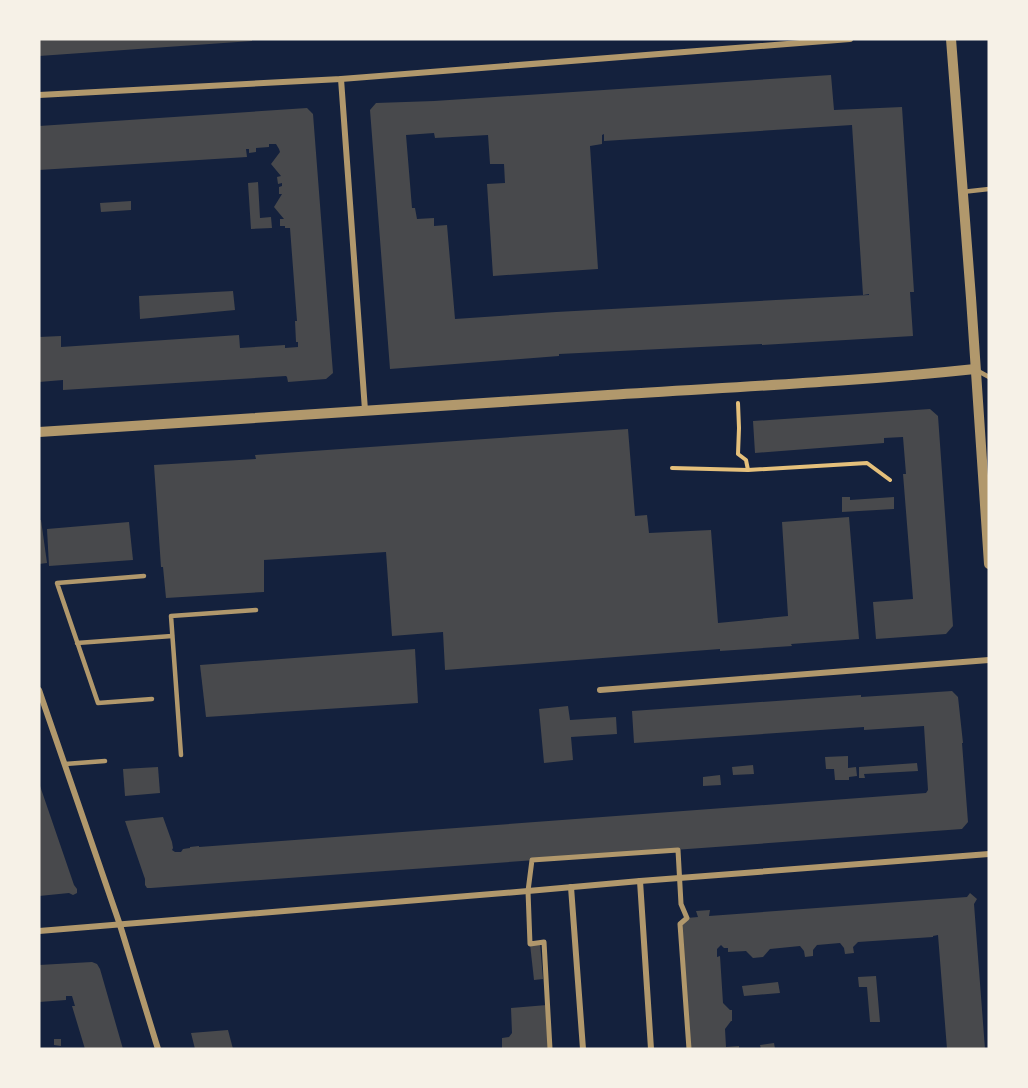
<svg xmlns="http://www.w3.org/2000/svg" width="1028" height="1088" font-family="Manrope,sans-serif">
  <style>
    .building { fill: #48494c; fill-rule: evenodd }
    .lines { fill: none; stroke-linecap: round; stroke-linejoin: round }
    .path { stroke: #e5c07b; stroke-width: 4 }
    .service { stroke: #b1986c; stroke-width: 4.5 }
    .pedestrian { stroke: #b1986c; stroke-width: 5 }
    .minor { stroke: #b1986c; stroke-width: 6 }
    .tertiary { stroke: #b1986c; stroke-width: 10 }
  </style>
  <rect width="100%" height="100%" fill="#14213d"/>
  <g class="building">
    <polygon points="39,39 252,39 252,41 39,56"/>
    <path d="M 831,75 L 834,110 L 902,107 L 914,292 L 910,292 L 913,336 L 762,345 L 762,344 L 559,354 L 559,356 L 390,369 L 370,110 L 376,103 L 434,101 ZM 852,125 L 863,295 L 869,294 L 869,295 L 556,312 L 455,319 L 447,225 L 434,226 L 434,218 L 417,219 L 415,208 L 412,208 L 406,135 L 434,133 L 435,138 L 488,135 L 490,164 L 504,164 L 505,183 L 487,184 L 493,276 L 598,269 L 590,146 L 602,144 L 602,135 L 604,134 L 604,141 Z"/>
    <polygon points="307,108 313,114 333,373 326,379 288,382 287,377 286,376 63,390 63,380 39,382 39,337 61,336 61,347 239,335 240,348 285,345 285,348 298,347 298,342 296,342 295,321 297,321 290,228 285,228 285,226 280,226 280,219 284,219 274,207 282,194 279,194 279,187 282,186 282,183 278,184 277,177 281,176 271,164 280,152 279,149 276,144 269,144 269,147 256,148 256,152 249,153 249,149 246,149 247,157 39,170 39,126"/>
    <polygon points="258,182 260,218 271,217 272,228 251,229 248,183"/>
    <polygon points="131,201 131,210 101,212 100,203"/>
    <polygon points="233,291 235,310 140,319 139,296"/>
    <polygon points="930,409 938,416 953,626 946,634 876,639 873,602 913,599 903,474 906,474 903,437 884,438 884,443 755,453 753,421"/>
    <polygon points="628,429 635,516 647,515 649,533 711,530 718,623 788,616 782,522 849,517 859,639 791,644 792,646 720,651 720,649 445,670 443,632 392,636 386,552 264,560 264,592 166,598 163,567 161,567 154,465 256,459 255,455"/>
    <polygon points="842,497 850,497 850,500 894,497 894,509 842,512"/>
    <polygon points="39,520 41,520 47,563 39,564"/>
    <polygon points="129,522 133,560 49,566 47,529"/>
    <polygon points="415,649 418,703 206,717 200,665"/>
    <polygon points="952,691 958,697 963,743 962,743 968,822 962,829 151,888 147,888 145,885 145,879 125,821 163,817 172,842 173,848 172,850 175,852 181,852 183,849 190,848 190,847 199,846 199,847 926,793 928,790 924,726 864,730 864,727 634,743 632,711 861,695 861,697"/>
    <polygon points="568,706 570,720 616,717 617,734 571,737 573,760 544,763 539,709"/>
    <polygon points="848,756 848,768 856,767 857,776 849,777 849,780 835,780 834,769 826,769 825,757"/>
    <polygon points="917,763 918,771 864,774 865,778 859,778 859,767"/>
    <polygon points="753,765 754,774 733,775 732,767"/>
    <polygon points="158,767 160,793 125,796 123,769"/>
    <polygon points="720,775 721,785 703,786 703,777"/>
    <polygon points="39,783 74,885 77,889 77,893 73,895 69,893 39,896"/>
    <polygon points="970,893 977,899 974,904 985,1049 947,1049 938,935 933,936 933,937 858,942 853,947 854,953 845,954 844,948 840,943 817,945 813,950 813,956 805,957 804,951 800,946 770,949 763,957 753,958 746,951 728,952 728,948 724,948 721,945 717,949 717,957 720,956 723,1003 730,1010 732,1010 732,1021 731,1021 725,1029 726,1047 739,1046 739,1049 689,1049 680,924 687,918 698,917 696,911 710,910 709,916 967,897"/>
    <polygon points="540,943 543,979 534,980 530,944"/>
    <polygon points="92,962 97,964 100,969 123,1049 85,1049 72,1006 75,1006 72,996 66,996 66,1000 39,1002 39,965"/>
    <polygon points="876,976 880,1022 870,1022 867,987 859,987 858,977"/>
    <polygon points="778,982 780,993 744,996 742,986"/>
    <polygon points="547,1005 550,1049 502,1049 502,1038 509,1037 512,1033 511,1008"/>
    <polygon points="228,1030 233,1049 195,1049 191,1033"/>
    <polygon points="54,1039 61,1039 61,1046 54,1045"/>
    <polygon points="774,1043 775,1049 761,1049 760,1045"/>
  </g>
  <g class="lines">
    <g class="path">
      <polyline points="738,403 739,428 738,454 746,460 748,470"/>
      <polyline points="672,468 748,470 867,463 890,480"/>
    </g>
    <g class="service">
      <polyline points="962,192 989,189"/>
      <polyline points="978,371 989,377"/>
      <polyline points="144,576 57,583 98,703 152,699"/>
      <polyline points="77,643 172,636"/>
      <polyline points="181,755 171,616 256,610"/>
      <polyline points="65,764 105,761"/>
    </g>
    <polyline class="pedestrian" points="550,1049 544,942 530,944 528,891 532,860 678,850 681,904 687,918 680,924 689,1049"/>
    <g class="minor">
      <polyline points="341,79 365,410"/>
      <polyline points="39,95 341,79 850,39"/>
      <polyline points="39,690 120,925 158,1049"/>
      <polyline points="600,690 989,660"/>
      <polyline points="640,881 651,1049"/>
      <polyline points="571,887 583,1049"/>
      <polyline points="39,931 528,891 640,881 989,854"/>
    </g>
    <g class="tertiary">
      <polyline points="951,39 971,298 989,564"/>
      <path d="M 39,432 C 229,419 419,407 608,395 C 731,387 853,382 975,369"/>
    </g>
  </g>
  <rect width="1028" height="1088" fill="none" stroke="#f6f1e7" stroke-width="81"/>
</svg>
